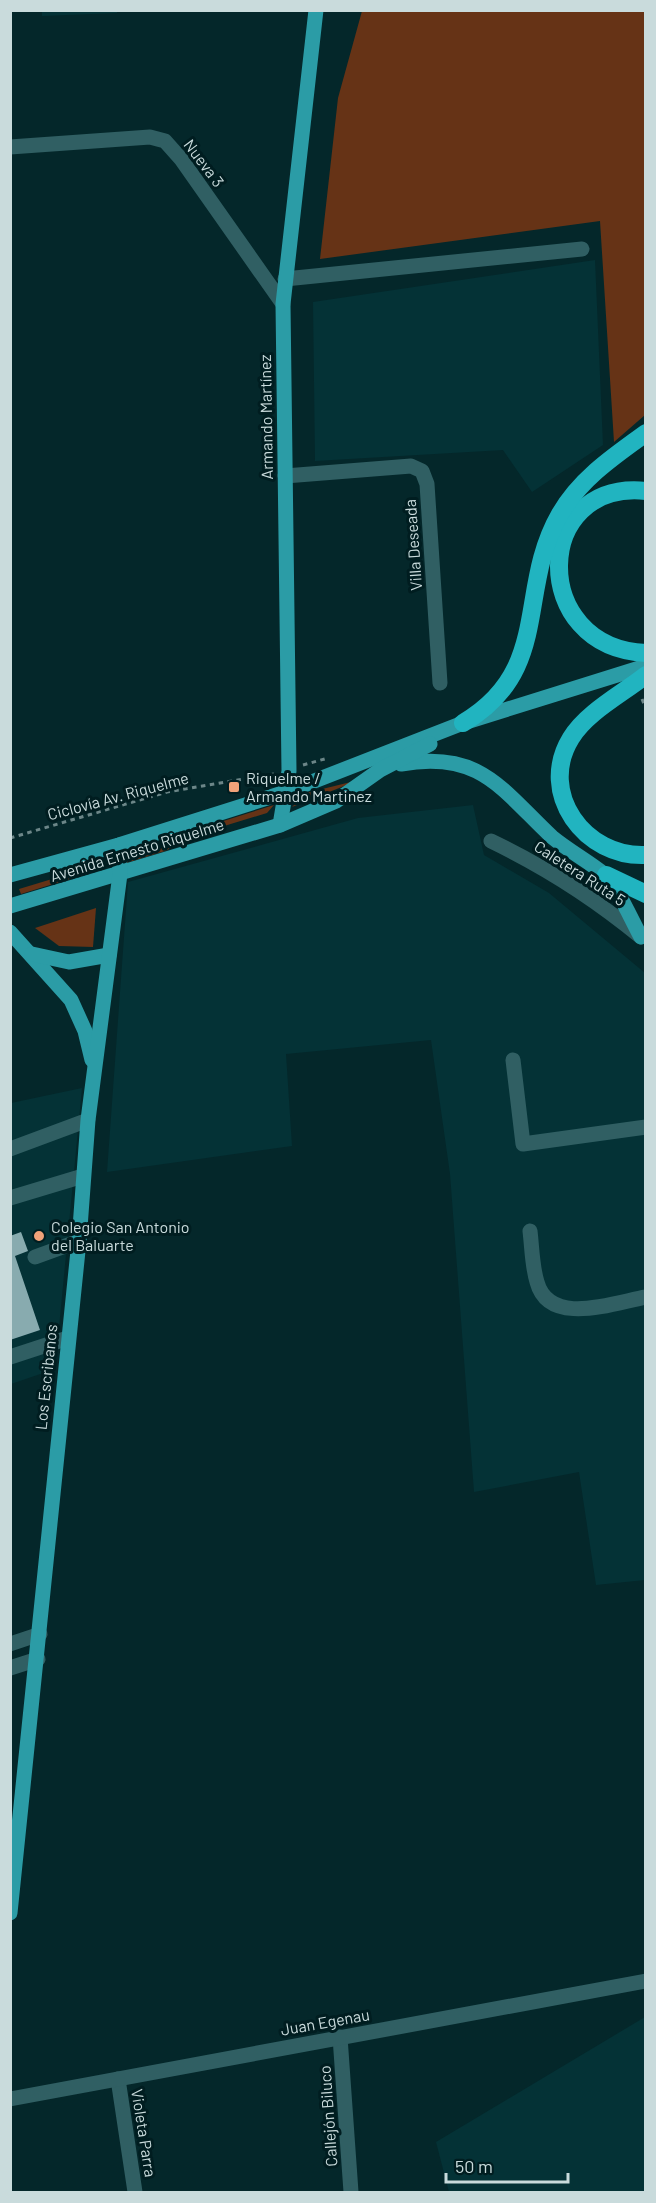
<svg xmlns="http://www.w3.org/2000/svg" width="656" height="2203" font-family="Barlow,sans-serif">
  <style>
    .built { fill: #043236 }
    .green { fill: #663316 }
    .building { fill: #88abaf }
    .lines { fill: none; stroke-linecap: round; stroke-linejoin: round }
    .path { stroke: #6c8688; stroke-width: 3; stroke-dasharray: 4.5 4.5; stroke-linecap: butt }
    .minor { stroke: #305f63; stroke-width: 15 }
    .major { stroke: #2b9ca6; stroke-width: 15 }
    .highway { stroke: #21b4c0; stroke-width: 18 }
    .poi-dot { fill: #f0a279; stroke: #001d20; stroke-width: 2 }
    .labels { text-anchor: middle; stroke-width: 6; stroke-linejoin: round; paint-order: stroke }
    .street-label { font-size: 16px; fill: #c9dbdc; stroke: #001d20 }
    .poi-label { font-size: 16px; fill: #c9dbdc; stroke: #001d20; text-anchor: start }
  </style>
  <rect width="100%" height="100%" fill="#04272a"/>
  <g class="built">
    <polygon points="42,11 117,10 117,13 42,16"/>
    <polygon points="595,260 603,445 532,492 503,450 315,461 313,302"/>
    <polygon points="473,805 484,855 549,893 645,973 645,1580 596,1585 579,1472 474,1492 450,1174 431,1040 286,1054 292,1146 107,1172 128,882 358,818"/>
    <polygon points="82,1088 55,1369 11,1384 11,1103"/>
    <polygon points="645,2017 645,2192 449,2192 436,2142"/>
  </g>
  <g class="green">
    <polygon points="362,11 645,11 645,415 614,442 600,221 320,259 338,98"/>
    <polygon points="359,780 292,807 306,793"/>
    <polygon points="274,805 267,813 198,834 165,851 126,863 126,857 162,846 195,830"/>
    <polygon points="105,863 105,868 21,894 19,889"/>
    <polygon points="96,908 93,947 59,946 35,928"/>
  </g>
  <polygon class="building" points="21,1232 28,1251 15,1256 40,1330 10,1340 10,1236"/>
  <g class="lines">
    <g class="path">
      <polyline points="642,699 646,709"/>
      <polyline points="303,765 328,758"/>
      <polyline points="10,838 167,792 274,774"/>
    </g>
    <g class="minor">
      <polyline points="10,147 150,137 165,141 181,159 283,304"/>
      <polyline points="285,279 582,249"/>
      <polyline points="285,476 411,466 422,471 427,484 440,683"/>
      <path d="M 491,841 C 545,867 595,899 641,937"/>
      <polyline points="513,1060 523,1144 646,1127"/>
      <polyline points="10,1149 88,1120"/>
      <polyline points="10,1198 83,1176"/>
      <path d="M 530,1231 C 532,1247 532,1266 537,1282 C 549,1327 613,1303 646,1297"/>
      <polyline points="35,1257 79,1241"/>
      <polyline points="10,1357 68,1338"/>
      <polyline points="10,1644 40,1634"/>
      <polyline points="10,1668 38,1659"/>
      <polyline points="340,2037 351,2192"/>
      <polyline points="118,2079 135,2192"/>
      <polyline points="10,2099 646,1981"/>
    </g>
    <g class="major">
      <path d="M 401,764 C 480,750 501,789 552,837 C 569,851 588,861 604,874 C 615,882 633,923 641,937"/>
      <polyline points="280,825 289,771 283,304 316,10"/>
      <polyline points="10,875 119,845 286,792 463,723 646,666"/>
      <polyline points="10,906 280,825 336,801 380,770 430,744"/>
      <polyline points="10,932 71,1000 85,1031 92,1060"/>
      <polyline points="32,954 69,962 109,955"/>
      <polyline points="10,1913 79,1241 88,1120 120,874 119,845"/>
    </g>
    <g class="highway">
      <path d="M 646,491 C 532,479 528,648 646,653"/>
      <path d="M 646,675 C 622,694 587,712 571,738 C 537,793 585,858 646,855"/>
      <path d="M 463,723 C 553,670 516,590 560,514 C 580,479 614,456 646,433"/>
      <polyline points="606,875 646,894"/>
    </g>
  </g>
  <g class="poi-dot">
    <rect x="228" y="781" width="12" height="12" rx="3"/>
    <circle cx="39" cy="1236" r="6"/>
  </g>
  <g class="labels">
    <g class="street-label">
      <text transform="translate(204 163) rotate(53)" y="6">Nueva 3</text>
      <text transform="translate(266 417) rotate(-91)" y="6">Armando Martínez</text>
      <text transform="translate(413 545) rotate(-94)" y="6">Villa Deseada</text>
      <text transform="translate(118 796) rotate(-15)" y="6">Ciclovía Av. Riquelme</text>
      <text transform="translate(137 850) rotate(-17)" y="6">Avenida Ernesto Riquelme</text>
      <text transform="translate(580 873) rotate(33)" y="6">Caletera Ruta 5</text>
      <text transform="translate(46 1377) rotate(-84)" y="6">Los Escribanos</text>
      <text transform="translate(325 2022) rotate(-10)" y="6">Juan Egenau</text>
      <text transform="translate(328 2116) rotate(-94)" y="6">Callejón Biluco</text>
      <text transform="translate(144 2133) rotate(81)" y="6">Violeta Parra</text>
    </g>
    <g class="poi-label">
      <text x="246" y="784">Riquelme /<tspan x="246" dy="18">Armando Martinez</tspan></text>
      <text x="51" y="1233">Colegio San Antonio<tspan x="51" dy="18">del Baluarte</tspan></text>
    </g>
  </g>
  <rect width="656" height="2203" fill="none" stroke="#c9dbdc" stroke-width="24"/>
  <path d="M446 2173v9h122v-9" fill="none" stroke="#c9dbdc" stroke-width="3"/>
  <text x="455" y="2173" font-size="18" fill="#c9dbdc" stroke="#001d20" stroke-width="4.5" paint-order="stroke">50 m</text>
</svg>
